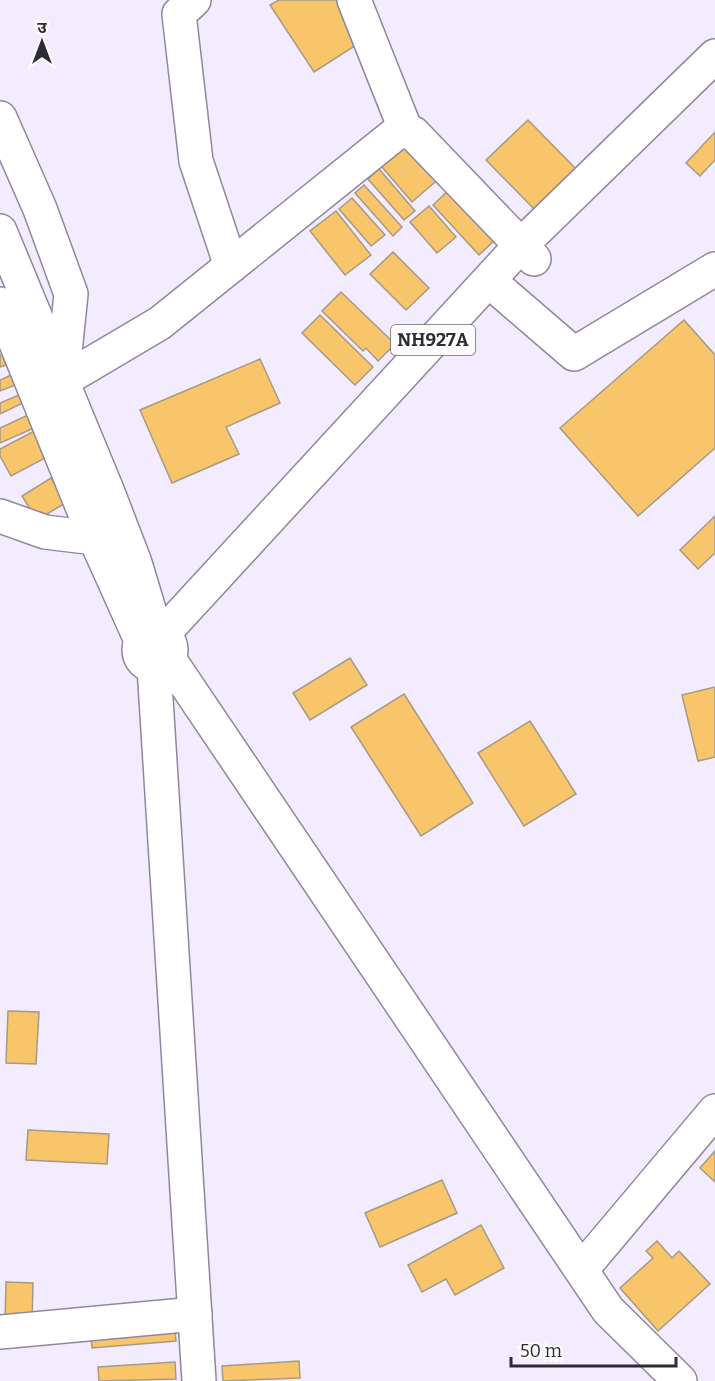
<svg xmlns="http://www.w3.org/2000/svg" width="715" height="1381" font-family="Bitter,'Noto Sans Devanagari',serif">
  <style>
    .building { fill: #f8c56b; stroke: #a79a85; stroke-width: 1.5 }
    .lines { fill: none; stroke-linecap: round; stroke-linejoin: round }
    .minor-casing { stroke: #90879c; stroke-width: 36 }
    .major-casing { stroke: #90879c; stroke-width: 36 }
    .highway-casing { stroke: #90879c; stroke-width: 36 }
    .minor { stroke: #fff; stroke-width: 33 }
    .major { stroke: #fff; stroke-width: 33 }
    .highway { stroke: #fff; stroke-width: 33 }
    .labels { text-anchor: middle; stroke-width: 4.5; stroke-linejoin: round; paint-order: stroke }
    .shield { fill: #fcfcfc; stroke: #6c6a70; stroke-width: 1.5 }
    .shield-label { font-size: 18px; font-weight: bold; fill: #2f2b34 }
  </style>
  <rect width="100%" height="100%" fill="#f3ebfe"/>
  <g class="building">
    <polygon points="279,0 338,0 364,40 314,72 270,5"/>
    <polygon points="528,120 578,171 536,211 486,160"/>
    <polygon points="715,132 715,160 700,176 686,163"/>
    <polygon points="405,134 442,176 412,202 376,160"/>
    <polygon points="379,169 415,211 404,220 368,179"/>
    <polygon points="364,185 402,227 393,236 355,193"/>
    <polygon points="453,186 499,236 479,255 433,205"/>
    <polygon points="352,198 385,235 371,246 339,209"/>
    <polygon points="429,206 456,237 437,253 410,222"/>
    <polygon points="336,211 371,255 345,275 310,231"/>
    <polygon points="393,252 429,288 406,310 370,274"/>
    <polygon points="341,292 395,344 378,361 366,348 363,351 322,311"/>
    <polygon points="320,315 373,367 355,385 302,333"/>
    <polygon points="684,320 715,355 715,448 638,516 560,428"/>
    <polygon points="2,354 6,365 0,367 0,355"/>
    <polygon points="260,359 280,403 226,427 239,454 172,483 140,410"/>
    <polygon points="11,375 15,385 0,391 0,380"/>
    <polygon points="19,395 23,403 0,414 0,403"/>
    <polygon points="28,415 34,428 0,443 0,428"/>
    <polygon points="36,430 49,456 11,476 0,456 0,449"/>
    <polygon points="51,478 67,502 37,520 22,496"/>
    <polygon points="715,516 715,553 698,569 680,550"/>
    <polygon points="350,658 367,685 310,720 293,693"/>
    <polygon points="715,687 715,757 698,761 682,695"/>
    <polygon points="404,694 473,803 421,836 351,727"/>
    <polygon points="530,721 576,794 524,826 478,753"/>
    <polygon points="8,1011 39,1012 36,1064 6,1063"/>
    <polygon points="28,1130 109,1134 107,1164 26,1160"/>
    <polygon points="715,1151 715,1182 700,1168"/>
    <polygon points="442,1180 457,1213 380,1247 365,1213"/>
    <polygon points="481,1225 504,1268 455,1295 446,1279 422,1292 408,1265"/>
    <polygon points="657,1241 672,1258 679,1251 710,1284 658,1331 620,1288 653,1258 646,1251"/>
    <polygon points="6,1282 33,1283 32,1322 5,1321"/>
    <polygon points="174,1320 176,1341 92,1348 90,1327"/>
    <polygon points="299,1361 300,1378 223,1381 222,1366"/>
    <polygon points="175,1362 176,1379 99,1381 98,1367"/>
  </g>
  <g class="lines">
    <defs>
      <g id="minor">
        <polyline points="194,0 179,14 196,161 231,266"/>
        <polyline points="354,0 406,131"/>
        <polyline points="0,118 40,209 71,294 62,381"/>
        <polyline points="502,292 574,354 715,269"/>
        <polyline points="62,381 160,323 399,131 413,133 534,259"/>
        <polyline points="0,516 45,532 95,538"/>
        <polyline points="582,1269 715,1111"/>
        <polyline points="0,1332 195,1314"/>
      </g>
      <g id="major">
        <polyline points="169,659 608,1310 680,1381"/>
        <polyline points="154,667 199,1381"/>
      </g>
      <g id="highway">
        <polyline points="0,231 107,490 135,563 156,633"/>
        <polyline points="0,304 95,538 139,636"/>
        <circle cx="155" cy="650" r="16"/>
        <polyline points="162,635 521,245 715,56"/>
      </g>
    </defs>
    <use href="#minor" class="minor-casing"/>
    <use href="#major" class="major-casing"/>
    <use href="#highway" class="highway-casing"/>
    <use href="#minor" class="minor"/>
    <use href="#major" class="major"/>
    <use href="#highway" class="highway"/>
  </g>
  <g class="labels">
    <rect class="shield" x="391" y="325" width="84" height="30" rx="4.5"/>
    <g class="shield-label">
      <text x="433" y="346">NH927A</text>
    </g>
  </g>
  <g transform="translate(42 42)" stroke="#fcfcfc" stroke-width="4.5" paint-order="stroke">
  <path d="M0-4.5L10 22L0 15L-10 22Z" fill="#2f2b34"/>
  <text y="-9" font-size="16" font-weight="bold" text-anchor="middle" fill="#2f2b34">उ</text>
  </g>
  <path d="M511 1357v9h165v-9" fill="none" stroke="#2f2b34" stroke-width="3"/>
  <text x="520" y="1357" font-size="18" fill="#2f2b34" stroke="#fcfcfc" stroke-width="4.5" paint-order="stroke">50 m</text>
</svg>
